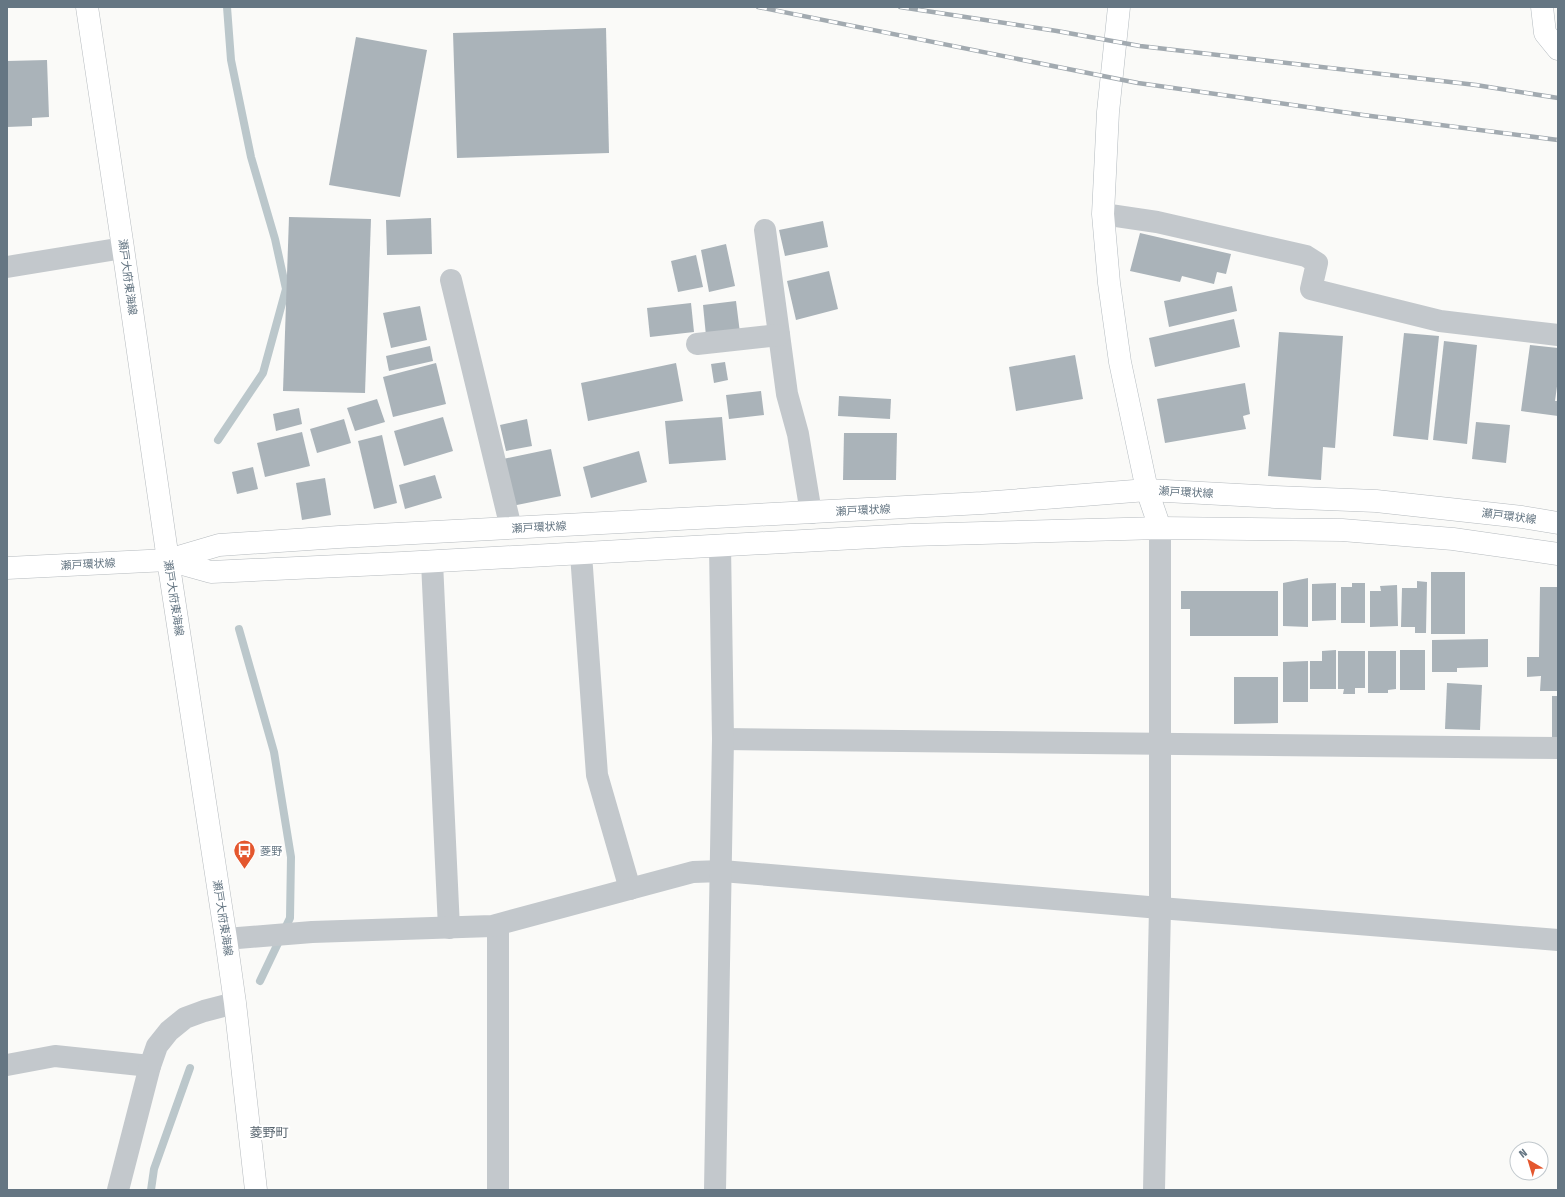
<svg xmlns="http://www.w3.org/2000/svg" width="1565" height="1197" font-family="'Fira Sans Condensed','Noto Sans JP',sans-serif">
  <style>
    .lines { fill: none; stroke-linecap: round; stroke-linejoin: round }
    .stream { stroke: #bbc7cb; stroke-width: 8 }
    .building { fill: #aab3b9 }
    .secondary-casing { stroke: #b3babf; stroke-width: 23 }
    .primary-casing { stroke: #b5babe; stroke-width: 23 }
    .street { stroke: #c3c8cc; stroke-width: 22 }
    .secondary { stroke: #fff; stroke-width: 22 }
    .primary { stroke: #fff; stroke-width: 22 }
    .rail-casing { stroke: #a2aab0; stroke-width: 4.5 }
    .rail { stroke: #fff; stroke-width: 3; stroke-dasharray: 9; stroke-linecap: butt }
    .labels { text-anchor: middle; stroke-width: 4; stroke-linejoin: round; paint-order: stroke }
    .street-label { font-size: 11px; fill: #657683; stroke: #fff }
    .poi-label { font-size: 11px; fill: #657683; stroke: #fff; text-anchor: start }
    .quarter-label { font-size: 13px; fill: #57646e; stroke: #fff }
  </style>
  <rect width="100%" height="100%" fill="#fafaf8"/>
  <g class="lines">
    <g class="stream">
      <polyline points="218,440 263,373 286,289 275,239 251,157 231,60 227,7"/>
      <polyline points="239,629 274,752 291,857 290,918 260,981"/>
      <polyline points="151,1190 154,1169 190,1068"/>
    </g>
  </g>
  <g class="building">
    <polygon points="606,28 609,153 457,158 453,33"/>
    <polygon points="356,37 427,50 400,197 329,185"/>
    <polygon points="47,60 49,117 32,118 32,126 7,127 7,61"/>
    <polygon points="289,217 371,219 365,393 283,391"/>
    <polygon points="431,218 432,254 387,255 386,220"/>
    <polygon points="823,221 828,247 785,256 779,230"/>
    <polygon points="1140,233 1231,254 1226,274 1217,272 1214,284 1182,276 1180,282 1130,271"/>
    <polygon points="726,244 735,286 709,292 701,250"/>
    <polygon points="696,255 703,287 678,292 671,261"/>
    <polygon points="829,271 838,309 796,320 787,281"/>
    <polygon points="1232,286 1237,311 1169,327 1164,301"/>
    <polygon points="736,301 740,333 706,336 703,305"/>
    <polygon points="691,303 694,332 650,337 647,308"/>
    <polygon points="420,306 427,340 391,348 383,313"/>
    <polygon points="1234,319 1240,347 1155,367 1149,338"/>
    <polygon points="1279,332 1343,336 1335,448 1323,447 1321,480 1268,476"/>
    <polygon points="1404,333 1439,336 1428,440 1393,436"/>
    <polygon points="1444,341 1477,345 1467,444 1433,440"/>
    <polygon points="1530,345 1558,348 1558,379 1555,401 1558,401 1558,416 1521,411"/>
    <polygon points="430,346 433,361 389,371 386,356"/>
    <polygon points="1075,355 1083,399 1016,411 1009,367"/>
    <polygon points="725,362 728,380 714,383 711,364"/>
    <polygon points="436,363 446,404 393,417 383,377"/>
    <polygon points="676,363 683,401 588,421 581,383"/>
    <polygon points="1245,383 1250,414 1243,416 1246,429 1165,443 1157,399"/>
    <polygon points="761,391 764,415 729,419 726,395"/>
    <polygon points="839,396 891,399 890,419 838,416"/>
    <polygon points="377,399 385,422 355,431 347,408"/>
    <polygon points="299,408 302,424 276,431 273,414"/>
    <polygon points="443,417 453,451 404,466 394,431"/>
    <polygon points="722,417 726,460 669,464 665,421"/>
    <polygon points="344,419 351,443 317,453 310,429"/>
    <polygon points="527,419 532,446 506,451 500,425"/>
    <polygon points="1476,422 1510,425 1506,463 1472,459"/>
    <polygon points="302,432 310,466 265,477 257,443"/>
    <polygon points="844,433 897,433 896,480 843,480"/>
    <polygon points="382,435 397,503 374,509 358,441"/>
    <polygon points="551,449 561,496 512,506 503,459"/>
    <polygon points="639,451 647,482 591,498 583,467"/>
    <polygon points="253,467 258,489 237,494 232,472"/>
    <polygon points="435,475 442,498 405,509 399,485"/>
    <polygon points="325,478 331,515 302,520 296,483"/>
    <rect x="1431" y="572" width="34" height="62"/>
    <polygon points="1308,578 1308,627 1283,626 1283,583"/>
    <polygon points="1417,581 1427,582 1426,633 1415,633 1415,627 1401,627 1402,588 1417,588"/>
    <polygon points="1336,583 1336,620 1312,621 1312,584"/>
    <polygon points="1352,583 1365,583 1365,623 1341,623 1341,587 1352,587"/>
    <polygon points="1397,585 1398,626 1370,627 1370,591 1381,591 1380,586"/>
    <polygon points="1540,587 1558,587 1558,691 1540,691 1541,676 1527,677 1527,657 1539,657"/>
    <polygon points="1181,591 1278,591 1278,636 1190,636 1190,609 1181,609"/>
    <polygon points="1488,639 1488,667 1457,668 1457,672 1432,672 1432,640"/>
    <polygon points="1336,650 1336,689 1310,689 1310,661 1322,661 1322,651"/>
    <rect x="1400" y="650" width="25" height="40"/>
    <polygon points="1338,651 1365,651 1365,688 1355,688 1355,694 1343,694 1344,689 1338,689"/>
    <polygon points="1368,651 1396,651 1396,689 1388,690 1388,693 1368,693"/>
    <polygon points="1308,661 1308,702 1283,702 1283,662"/>
    <polygon points="1234,677 1278,677 1278,723 1234,724"/>
    <polygon points="1447,683 1482,685 1480,730 1445,729"/>
    <rect x="1552" y="696" width="6" height="45"/>
  </g>
  <g class="lines">
    <defs>
      <g id="secondary">
        <polyline points="1119,7 1108,112 1103,214 1109,283 1120,362 1147,490 1160,528"/>
        <polyline points="1542,7 1545,33 1558,49"/>
      </g>
      <g id="primary">
        <polyline points="87,7 123,248 168,560 226,939 235,1003 256,1190"/>
        <polyline points="168,560 219,545 339,537 982,503 1147,490 1275,497 1376,501 1522,517 1558,523"/>
        <polyline points="7,568 168,560 211,572 402,563 910,535 1160,528 1342,530 1453,539 1558,554"/>
      </g>
    </defs>
    <use href="#secondary" class="secondary-casing"/>
    <use href="#primary" class="primary-casing"/>
    <g class="street">
      <polyline points="1103,214 1157,222 1306,256 1317,263 1311,289 1440,321 1558,335"/>
      <polyline points="765,230 787,394 798,434 811,513"/>
      <polyline points="7,267 123,248"/>
      <polyline points="451,280 511,528"/>
      <polyline points="697,344 779,335"/>
      <polyline points="581,554 597,775 630,889"/>
      <polyline points="432,562 449,928"/>
      <polyline points="723,739 1558,748"/>
      <polyline points="498,925 498,1190"/>
      <polyline points="226,939 312,932 492,926 693,872 722,871 1160,908 1558,940"/>
      <polyline points="7,1065 55,1056 150,1066"/>
      <polyline points="118,1190 150,1066 157,1046 169,1031 185,1018 204,1011 235,1003"/>
      <polyline points="715,1190 723,739 720,546"/>
      <polyline points="1154,1190 1160,908 1160,528"/>
    </g>
    <use href="#secondary" class="secondary"/>
    <use href="#primary" class="primary"/>
    <defs>
      <g id="rail">
        <polyline points="758,7 1138,83 1363,115 1558,140"/>
        <polyline points="900,7 1057,31 1140,46 1476,85 1558,98"/>
      </g>
    </defs>
    <use href="#rail" class="rail-casing"/>
    <use href="#rail" class="rail"/>
  </g>
  <defs>
    <symbol id="bus-pin" viewBox="-11 -11 22 30"><path d="M0 17L-7.5 6A9.5 9.5 0 1 1 7.5 6Z" fill="#e4572e" stroke="#fff"/><path d="M-5-6H5V4H4V6H2V4H-2V6H-4V4H-5ZM-3.5-4V0h7V-4ZM-3.5 1.2v1.5H-2V1.2ZM2 1.2v1.5H3.5V1.2Z" fill="#fff"/></symbol>
  </defs>
  <g fill-rule="evenodd">
    <use href="#bus-pin" x="232" y="838" width="25" height="34"/>
  </g>
  <g class="labels">
    <g class="street-label">
      <text transform="translate(128 277) rotate(82)" y="4">瀬戸大府東海線</text>
      <text transform="translate(1186 492) rotate(3)" y="4">瀬戸環状線</text>
      <text transform="translate(863 510) rotate(-3)" y="4">瀬戸環状線</text>
      <text transform="translate(1509 516) rotate(7)" y="4">瀬戸環状線</text>
      <text transform="translate(539 527) rotate(-3)" y="4">瀬戸環状線</text>
      <text transform="translate(88 564) rotate(-3)" y="4">瀬戸環状線</text>
      <text transform="translate(174 598) rotate(81)" y="4">瀬戸大府東海線</text>
      <text transform="translate(223 918) rotate(81)" y="4">瀬戸大府東海線</text>
    </g>
    <g class="poi-label">
      <text x="260" y="855">菱野</text>
    </g>
    <g class="quarter-label">
      <text x="269" y="1137">菱野町</text>
    </g>
  </g>
  <rect width="1565" height="1197" fill="none" stroke="#657683" stroke-width="16"/>
  <g transform="translate(1529 1161) rotate(322)"><circle r="19" fill="#ffffff" stroke="#c1c8cd"/>
  <path d="M0-3L7 15L0 10L-7 15Z" fill="#e4572e"/>
  <text y="-6" font-size="11" font-weight="bold" text-anchor="middle" fill="#657683">N</text>
  </g>
</svg>
